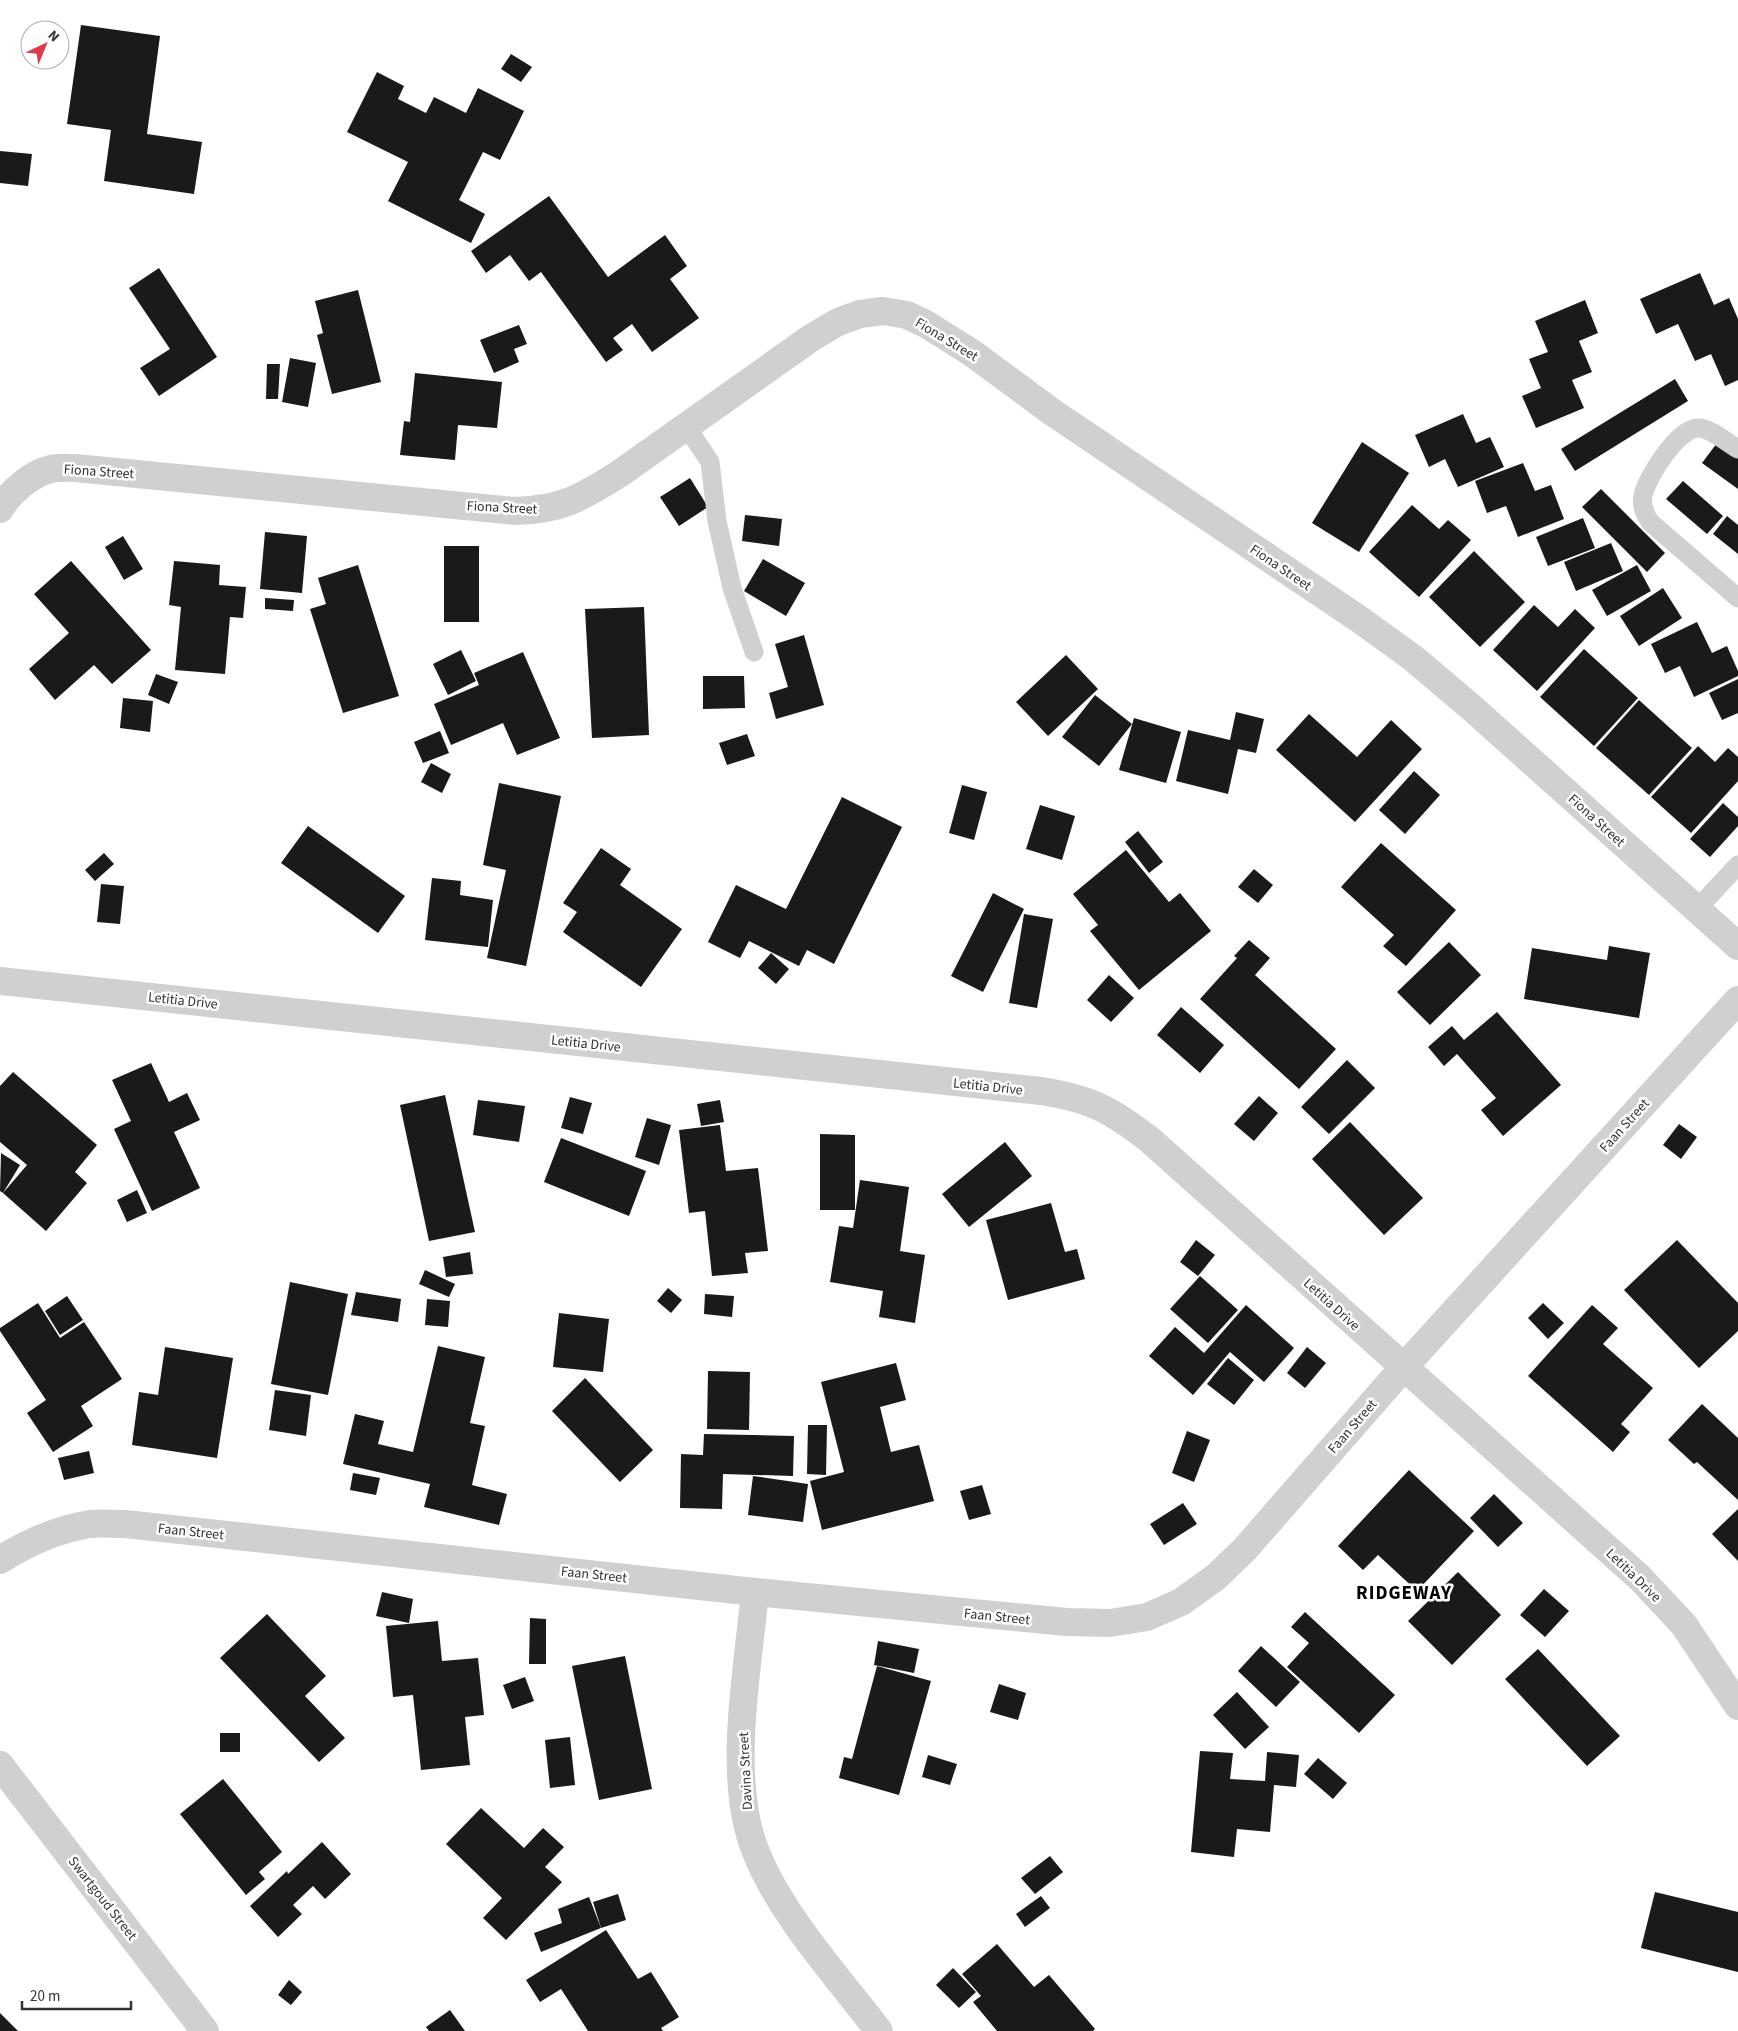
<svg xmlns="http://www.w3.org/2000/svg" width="1738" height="2031" font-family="'Source Sans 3',sans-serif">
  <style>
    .building { fill: #1a1a1a }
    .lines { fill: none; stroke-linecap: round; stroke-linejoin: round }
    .service { stroke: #d0d0d0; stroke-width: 19 }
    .minor { stroke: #d0d0d0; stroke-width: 28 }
    .tertiary { stroke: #d0d0d0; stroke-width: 28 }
    .labels { text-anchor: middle; stroke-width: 5; stroke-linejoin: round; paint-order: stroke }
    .street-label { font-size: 14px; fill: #333; stroke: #fff }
    .district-label { font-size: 19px; font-weight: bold; letter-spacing: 1px; fill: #000; stroke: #fff }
  </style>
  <rect width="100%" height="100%" fill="#fff"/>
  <g class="building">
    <polygon points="81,25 160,36 147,134 202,142 194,194 104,181 111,130 67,124"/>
    <polygon points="511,54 532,67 521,82 501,69"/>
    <polygon points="377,72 404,86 398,99 426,113 434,97 466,113 478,88 524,111 500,160 483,152 459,200 485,214 471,243 388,201 408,162 347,132"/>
    <polygon points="0,151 32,154 28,186 0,183"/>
    <polygon points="549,196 608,277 665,235 687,266 670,279 699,318 652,352 632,324 613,338 623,350 606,362 541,272 529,281 510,255 486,273 471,251"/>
    <polygon points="159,268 217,357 159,396 140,368 170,349 129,288"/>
    <polygon points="1700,273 1714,305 1729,298 1738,319 1738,380 1725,386 1711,354 1695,361 1678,324 1656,334 1640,299"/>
    <polygon points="358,290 381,382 332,394 317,335 323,333 315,301"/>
    <polygon points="1585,300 1598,333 1579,341 1592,372 1572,380 1584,408 1536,428 1522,396 1541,388 1529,359 1548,352 1535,321"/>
    <polygon points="519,325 527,344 514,349 519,362 494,373 480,340"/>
    <polygon points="290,358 316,363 308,407 282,402"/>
    <polygon points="267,364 280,364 278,399 266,399"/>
    <polygon points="415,373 502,382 497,428 458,425 455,460 400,455 404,421 410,422"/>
    <polygon points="1675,379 1688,401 1575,471 1561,449"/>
    <polygon points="1463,414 1476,443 1490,437 1504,467 1458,487 1445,459 1429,467 1415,435"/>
    <polygon points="1362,442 1409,473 1359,552 1312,523"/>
    <polygon points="1717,443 1738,458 1738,489 1702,463"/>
    <polygon points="1523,463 1535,491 1551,485 1564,519 1518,537 1506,506 1487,513 1475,481"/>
    <polygon points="690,478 708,507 679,526 660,497"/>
    <polygon points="1683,481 1723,516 1707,534 1666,499"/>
    <polygon points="1601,489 1665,553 1647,572 1582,507"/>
    <polygon points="1412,505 1439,529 1448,520 1471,540 1419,597 1369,552"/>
    <polygon points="745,515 782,519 779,546 742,541"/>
    <polygon points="1727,516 1738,525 1738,554 1713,534"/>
    <polygon points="1583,518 1595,548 1548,566 1536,537"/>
    <polygon points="265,532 307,536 302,593 260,589"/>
    <polygon points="123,536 143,569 124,580 105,547"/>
    <polygon points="1611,543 1623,571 1576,591 1564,562"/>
    <rect x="444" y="546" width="35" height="76"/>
    <polygon points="1474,551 1525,602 1480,647 1429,597"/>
    <polygon points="763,559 805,583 786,616 744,591"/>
    <polygon points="71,561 151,650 112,684 94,665 55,700 29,669 69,633 34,594"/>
    <polygon points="174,561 220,565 219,585 246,587 243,618 230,617 225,674 175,670 181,607 169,605"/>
    <polygon points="358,565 399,696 343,713 310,609 326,604 318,578"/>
    <polygon points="1637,565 1651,591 1607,616 1592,590"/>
    <polygon points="1663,588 1682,618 1639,646 1620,616"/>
    <polygon points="265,598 294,600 293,611 265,609"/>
    <polygon points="1534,605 1558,627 1575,609 1595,628 1537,691 1493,650"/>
    <polygon points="644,607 649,735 592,738 585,609"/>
    <polygon points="1697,622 1712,653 1727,646 1738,671 1738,676 1694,697 1680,666 1665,673 1651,644"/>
    <polygon points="804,635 824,705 776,719 769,693 788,687 775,644"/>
    <polygon points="1584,649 1638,698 1594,746 1540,697"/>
    <polygon points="461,650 476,681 448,695 433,664"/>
    <polygon points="523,652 560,738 517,755 503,723 451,745 434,704 479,685 474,673"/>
    <polygon points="1066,655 1098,689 1048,736 1016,702"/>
    <polygon points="156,674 178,682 169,704 148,695"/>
    <polygon points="703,676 744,676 745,708 703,709"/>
    <polygon points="1738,679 1738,713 1722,720 1709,693"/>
    <polygon points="1095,695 1132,724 1099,766 1062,737"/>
    <polygon points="123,698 153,701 150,732 120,728"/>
    <polygon points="1639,700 1692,748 1649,795 1596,748"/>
    <polygon points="1236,712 1264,719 1256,753 1238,749 1228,794 1176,781 1188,730 1230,740"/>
    <polygon points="1309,714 1357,757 1391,720 1422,749 1355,822 1276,750"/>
    <polygon points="1134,718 1181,732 1166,783 1119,770"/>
    <polygon points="440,731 449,753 423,763 414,742"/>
    <polygon points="747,734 755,756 727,765 719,743"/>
    <polygon points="1698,746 1715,762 1728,748 1738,757 1738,781 1691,833 1651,797"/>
    <polygon points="431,763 451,774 442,793 421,782"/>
    <polygon points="1414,771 1440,795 1405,834 1379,810"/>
    <polygon points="499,783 561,796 526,966 487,958 506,870 483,865"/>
    <polygon points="962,785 987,792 974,840 949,833"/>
    <polygon points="842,797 902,827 834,964 807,950 799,966 749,941 740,958 708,942 736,885 786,909"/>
    <polygon points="1723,803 1738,817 1738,826 1710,857 1690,839"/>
    <polygon points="1040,805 1075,816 1062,860 1026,849"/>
    <polygon points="308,826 405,896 378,933 281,863"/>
    <polygon points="1138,831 1163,862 1149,873 1125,842"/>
    <polygon points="1381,843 1456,910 1406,966 1383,946 1394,935 1341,887"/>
    <polygon points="601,848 631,869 620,885 682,929 641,987 563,932 577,912 563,903"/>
    <polygon points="1126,850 1169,902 1180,893 1211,931 1139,990 1090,931 1098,925 1073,894"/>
    <polygon points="104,853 114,864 95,881 85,870"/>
    <polygon points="1254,869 1273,885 1258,903 1238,887"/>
    <polygon points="432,878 461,881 460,895 493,900 488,947 425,940"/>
    <polygon points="101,884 124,886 120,924 97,922"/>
    <polygon points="993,893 1024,909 983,992 951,976"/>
    <polygon points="1024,914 1053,919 1037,1008 1009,1003"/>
    <polygon points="1249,940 1270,958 1255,975 1336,1049 1299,1089 1200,999 1237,958 1234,956"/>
    <polygon points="1449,942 1481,975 1430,1025 1397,992"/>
    <polygon points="1609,946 1650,953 1639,1018 1524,999 1532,948 1607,960"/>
    <polygon points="771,953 789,969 776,984 758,968"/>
    <polygon points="1109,975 1134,998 1111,1022 1087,1000"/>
    <polygon points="1181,1007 1224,1045 1200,1073 1157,1035"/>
    <polygon points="1497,1012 1561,1085 1503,1136 1481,1110 1496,1098 1457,1054 1444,1066 1428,1047 1452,1026 1464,1040"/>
    <polygon points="1347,1060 1375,1088 1329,1134 1301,1107"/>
    <polygon points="151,1063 169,1102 187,1093 200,1120 174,1132 200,1188 152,1211 114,1129 131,1121 112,1080"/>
    <polygon points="13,1072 97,1145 75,1172 87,1183 46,1231 3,1193 27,1165 0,1142 0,1086"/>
    <polygon points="445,1095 475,1232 429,1241 400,1105"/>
    <polygon points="1259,1096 1278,1113 1254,1141 1234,1124"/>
    <polygon points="570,1097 592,1103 583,1134 561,1128"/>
    <polygon points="478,1100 525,1106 519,1142 473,1135"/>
    <polygon points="720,1100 724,1122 701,1126 697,1104"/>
    <polygon points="647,1118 671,1125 659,1165 635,1157"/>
    <polygon points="1350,1122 1423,1198 1384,1235 1312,1159"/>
    <polygon points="1679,1124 1697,1137 1681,1159 1663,1145"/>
    <polygon points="720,1125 726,1171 758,1168 768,1251 745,1253 748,1273 712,1276 705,1211 689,1213 679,1130"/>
    <polygon points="820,1134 855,1135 855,1210 820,1210"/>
    <polygon points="561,1138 646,1171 629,1216 544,1182"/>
    <polygon points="1005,1142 1032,1176 969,1227 942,1194"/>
    <polygon points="1,1153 20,1165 3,1193 0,1191"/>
    <polygon points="860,1180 909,1187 900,1251 925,1255 915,1323 879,1317 883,1291 830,1282 839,1226 853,1228"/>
    <polygon points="137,1190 147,1213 127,1222 117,1200"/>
    <polygon points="1051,1203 1065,1252 1077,1249 1085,1279 1008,1300 986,1220"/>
    <polygon points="1196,1240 1215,1255 1198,1276 1180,1262"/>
    <polygon points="1677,1240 1738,1303 1738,1331 1699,1368 1624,1290"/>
    <polygon points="470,1252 473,1274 446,1277 443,1257"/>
    <polygon points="425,1270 455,1284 449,1297 419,1284"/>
    <polygon points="1200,1276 1238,1310 1208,1343 1170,1309"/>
    <polygon points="290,1282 348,1294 328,1395 271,1384"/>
    <polygon points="668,1288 682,1300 671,1313 657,1301"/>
    <polygon points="356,1292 401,1299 398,1322 351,1315"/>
    <polygon points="705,1294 734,1296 732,1317 704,1314"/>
    <polygon points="67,1296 83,1320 60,1335 45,1311"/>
    <polygon points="427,1299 450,1301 448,1327 425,1325"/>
    <polygon points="38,1303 60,1338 84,1322 122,1379 81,1406 93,1426 53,1452 27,1413 46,1400 0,1331 0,1328"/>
    <polygon points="1543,1303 1564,1323 1548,1339 1528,1318"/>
    <polygon points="1246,1305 1294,1348 1264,1382 1230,1352 1193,1395 1149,1356 1175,1327 1204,1353"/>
    <polygon points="1592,1305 1618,1328 1603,1344 1653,1388 1621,1424 1630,1432 1613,1452 1528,1376"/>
    <polygon points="559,1313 609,1319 603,1372 553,1367"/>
    <polygon points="438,1346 485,1357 470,1423 485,1426 472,1485 507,1494 499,1525 424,1507 430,1484 343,1464 355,1414 384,1421 378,1444 413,1452"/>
    <polygon points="165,1347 233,1358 217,1458 132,1445 139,1392 158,1395"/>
    <polygon points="1307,1347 1326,1363 1305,1388 1287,1373"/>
    <polygon points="1228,1358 1254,1380 1234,1405 1207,1384"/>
    <polygon points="896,1363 906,1400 880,1407 891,1452 919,1445 934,1501 822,1530 810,1481 844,1472 821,1382"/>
    <polygon points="708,1371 750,1372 749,1430 707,1429"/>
    <polygon points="585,1378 653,1450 620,1482 552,1411"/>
    <polygon points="275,1390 311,1395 306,1436 269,1430"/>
    <polygon points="1702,1404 1738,1438 1738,1500 1697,1462 1694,1464 1668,1440"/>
    <polygon points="808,1425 827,1425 826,1475 807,1474"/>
    <polygon points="1187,1431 1210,1440 1194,1482 1172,1473"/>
    <polygon points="704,1434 794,1436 793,1476 723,1474 722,1509 680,1508 681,1454 703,1455"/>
    <polygon points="89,1451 94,1473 64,1480 58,1458"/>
    <polygon points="1409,1470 1474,1531 1417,1591 1378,1555 1363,1570 1338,1546"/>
    <polygon points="353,1473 380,1478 376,1495 350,1490"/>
    <polygon points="753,1476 808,1484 803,1522 748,1515"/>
    <polygon points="982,1485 991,1514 969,1520 960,1491"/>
    <polygon points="1494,1494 1523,1523 1498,1547 1470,1518"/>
    <polygon points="1183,1503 1197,1524 1164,1545 1150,1524"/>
    <polygon points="1738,1509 1738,1561 1712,1534"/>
    <polygon points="1458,1572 1501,1615 1452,1665 1408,1621"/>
    <polygon points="1544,1589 1569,1611 1545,1637 1520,1615"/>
    <polygon points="382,1592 413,1599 409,1623 376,1616"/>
    <polygon points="1305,1612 1395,1695 1359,1733 1287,1667 1309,1643 1291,1627"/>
    <polygon points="267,1614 326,1676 305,1696 345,1738 319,1762 220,1658"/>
    <polygon points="530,1618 546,1619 546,1664 529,1664"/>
    <polygon points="438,1621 442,1661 478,1658 484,1715 465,1717 470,1765 421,1770 413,1695 393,1697 386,1626"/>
    <polygon points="878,1641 919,1649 914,1673 874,1665"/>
    <polygon points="1261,1646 1300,1682 1276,1707 1238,1671"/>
    <polygon points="1538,1649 1620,1736 1587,1766 1505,1679"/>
    <polygon points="625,1656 652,1789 599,1800 572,1666"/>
    <polygon points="877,1666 931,1681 899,1795 839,1778 844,1757 852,1759"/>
    <polygon points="525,1677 534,1701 512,1709 503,1685"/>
    <polygon points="999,1684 1026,1693 1018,1720 990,1712"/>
    <polygon points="1237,1692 1269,1727 1245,1749 1213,1715"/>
    <rect x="220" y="1733" width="20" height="19"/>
    <polygon points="570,1737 575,1785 550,1788 545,1740"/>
    <polygon points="1200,1751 1233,1753 1230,1779 1265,1781 1267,1752 1299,1755 1296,1787 1274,1785 1270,1832 1237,1829 1234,1857 1191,1852"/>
    <polygon points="928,1755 957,1764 950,1785 922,1777"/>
    <polygon points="1318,1758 1347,1783 1333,1799 1304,1774"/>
    <polygon points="223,1779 282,1852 259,1872 265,1879 246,1895 180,1814"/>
    <polygon points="481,1808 524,1848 543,1828 564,1847 545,1867 562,1882 506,1940 483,1918 502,1898 446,1844"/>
    <polygon points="322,1842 351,1874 325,1899 313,1886 293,1905 302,1914 278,1937 250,1906 287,1871 288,1874"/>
    <polygon points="1050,1856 1063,1872 1035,1894 1021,1878"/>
    <polygon points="1655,1892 1738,1912 1738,1972 1641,1948"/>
    <polygon points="618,1894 626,1920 601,1928 593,1902"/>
    <polygon points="1041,1896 1050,1908 1025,1927 1016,1914"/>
    <polygon points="589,1897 601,1928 541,1952 534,1933 562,1923 558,1909"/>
    <polygon points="606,1930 638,1979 651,1972 679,2017 661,2028 663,2031 588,2031 561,1989 540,2002 526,1980"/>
    <polygon points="997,1944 1034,1987 1049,1975 1095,2029 1093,2031 997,2031 973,2002 981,1996 962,1974"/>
    <polygon points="953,1968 976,1992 959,2008 936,1985"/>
    <polygon points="289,1980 302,1992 291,2005 278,1995"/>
    <polygon points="450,2010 465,2031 429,2031 426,2027"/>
    <polygon points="0,2013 18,2031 0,2031"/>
  </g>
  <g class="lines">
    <g class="service">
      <polyline points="686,426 710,462 717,521 732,588 754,652"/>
      <path d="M 1738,449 C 1727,443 1710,427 1697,428 C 1677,430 1646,478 1643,496 C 1641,506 1645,514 1650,522 L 1738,598"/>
      <polyline points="1697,909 1738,865"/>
    </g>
    <g class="minor">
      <path d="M 0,509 C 9,493 32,473 51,469 C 58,467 67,468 75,468 L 515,511 C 561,510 581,498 619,474 L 811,338 L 838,322 L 860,314 L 883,311 L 907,315 L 926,324 L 972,353 L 1052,412 L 1359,619 L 1413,658 L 1472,708 L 1738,946"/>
      <path d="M 0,981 L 1041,1091 C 1091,1099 1110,1109 1150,1140 L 1640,1578 L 1684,1625 L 1738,1706"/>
      <path d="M 0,1560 C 27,1543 58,1529 90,1524 C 101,1523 113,1524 125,1524 L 755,1592 L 1066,1622 L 1110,1623 L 1147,1617 L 1181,1602 L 1216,1577 L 1245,1549 L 1403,1368 L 1738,1000"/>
      <path d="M 755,1592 C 748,1668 727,1774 754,1847 C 778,1912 837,1976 879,2031"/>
    </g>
    <polyline class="tertiary" points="0,1765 205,2031"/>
  </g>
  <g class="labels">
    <g class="street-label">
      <text transform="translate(947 339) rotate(31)" y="5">Fiona Street</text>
      <text transform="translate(99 471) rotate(4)" y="5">Fiona Street</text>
      <text transform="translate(502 507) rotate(3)" y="5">Fiona Street</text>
      <text transform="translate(1281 567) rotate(34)" y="5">Fiona Street</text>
      <text transform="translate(1597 820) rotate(42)" y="5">Fiona Street</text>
      <text transform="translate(183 1000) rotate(6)" y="5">Letitia Drive</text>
      <text transform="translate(586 1043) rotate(6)" y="5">Letitia Drive</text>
      <text transform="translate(988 1086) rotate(6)" y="5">Letitia Drive</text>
      <text transform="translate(1624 1125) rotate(-48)" y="5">Faan Street</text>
      <text transform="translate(1332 1304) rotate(42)" y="5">Letitia Drive</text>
      <text transform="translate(1352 1426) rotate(-49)" y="5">Faan Street</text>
      <text transform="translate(191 1531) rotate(6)" y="5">Faan Street</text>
      <text transform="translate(594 1574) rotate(6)" y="5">Faan Street</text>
      <text transform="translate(1634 1575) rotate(44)" y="5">Letitia Drive</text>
      <text transform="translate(997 1616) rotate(6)" y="5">Faan Street</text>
      <text transform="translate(745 1771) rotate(-93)" y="5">Davina Street</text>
      <text transform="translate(103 1898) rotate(52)" y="5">Swartgoud Street</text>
    </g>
    <g class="district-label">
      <text x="1404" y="1599">RIDGEWAY</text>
    </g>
  </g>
  <g transform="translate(45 45) rotate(44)"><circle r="24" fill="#ffffff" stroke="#adadad"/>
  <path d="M0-4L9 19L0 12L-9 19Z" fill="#e63946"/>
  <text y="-8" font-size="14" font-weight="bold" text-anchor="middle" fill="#333333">N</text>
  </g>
  <path d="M22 2001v8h109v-8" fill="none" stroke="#333333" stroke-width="2.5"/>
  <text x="30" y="2001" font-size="15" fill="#333333" stroke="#ffffff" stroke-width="4" paint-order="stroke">20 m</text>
</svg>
